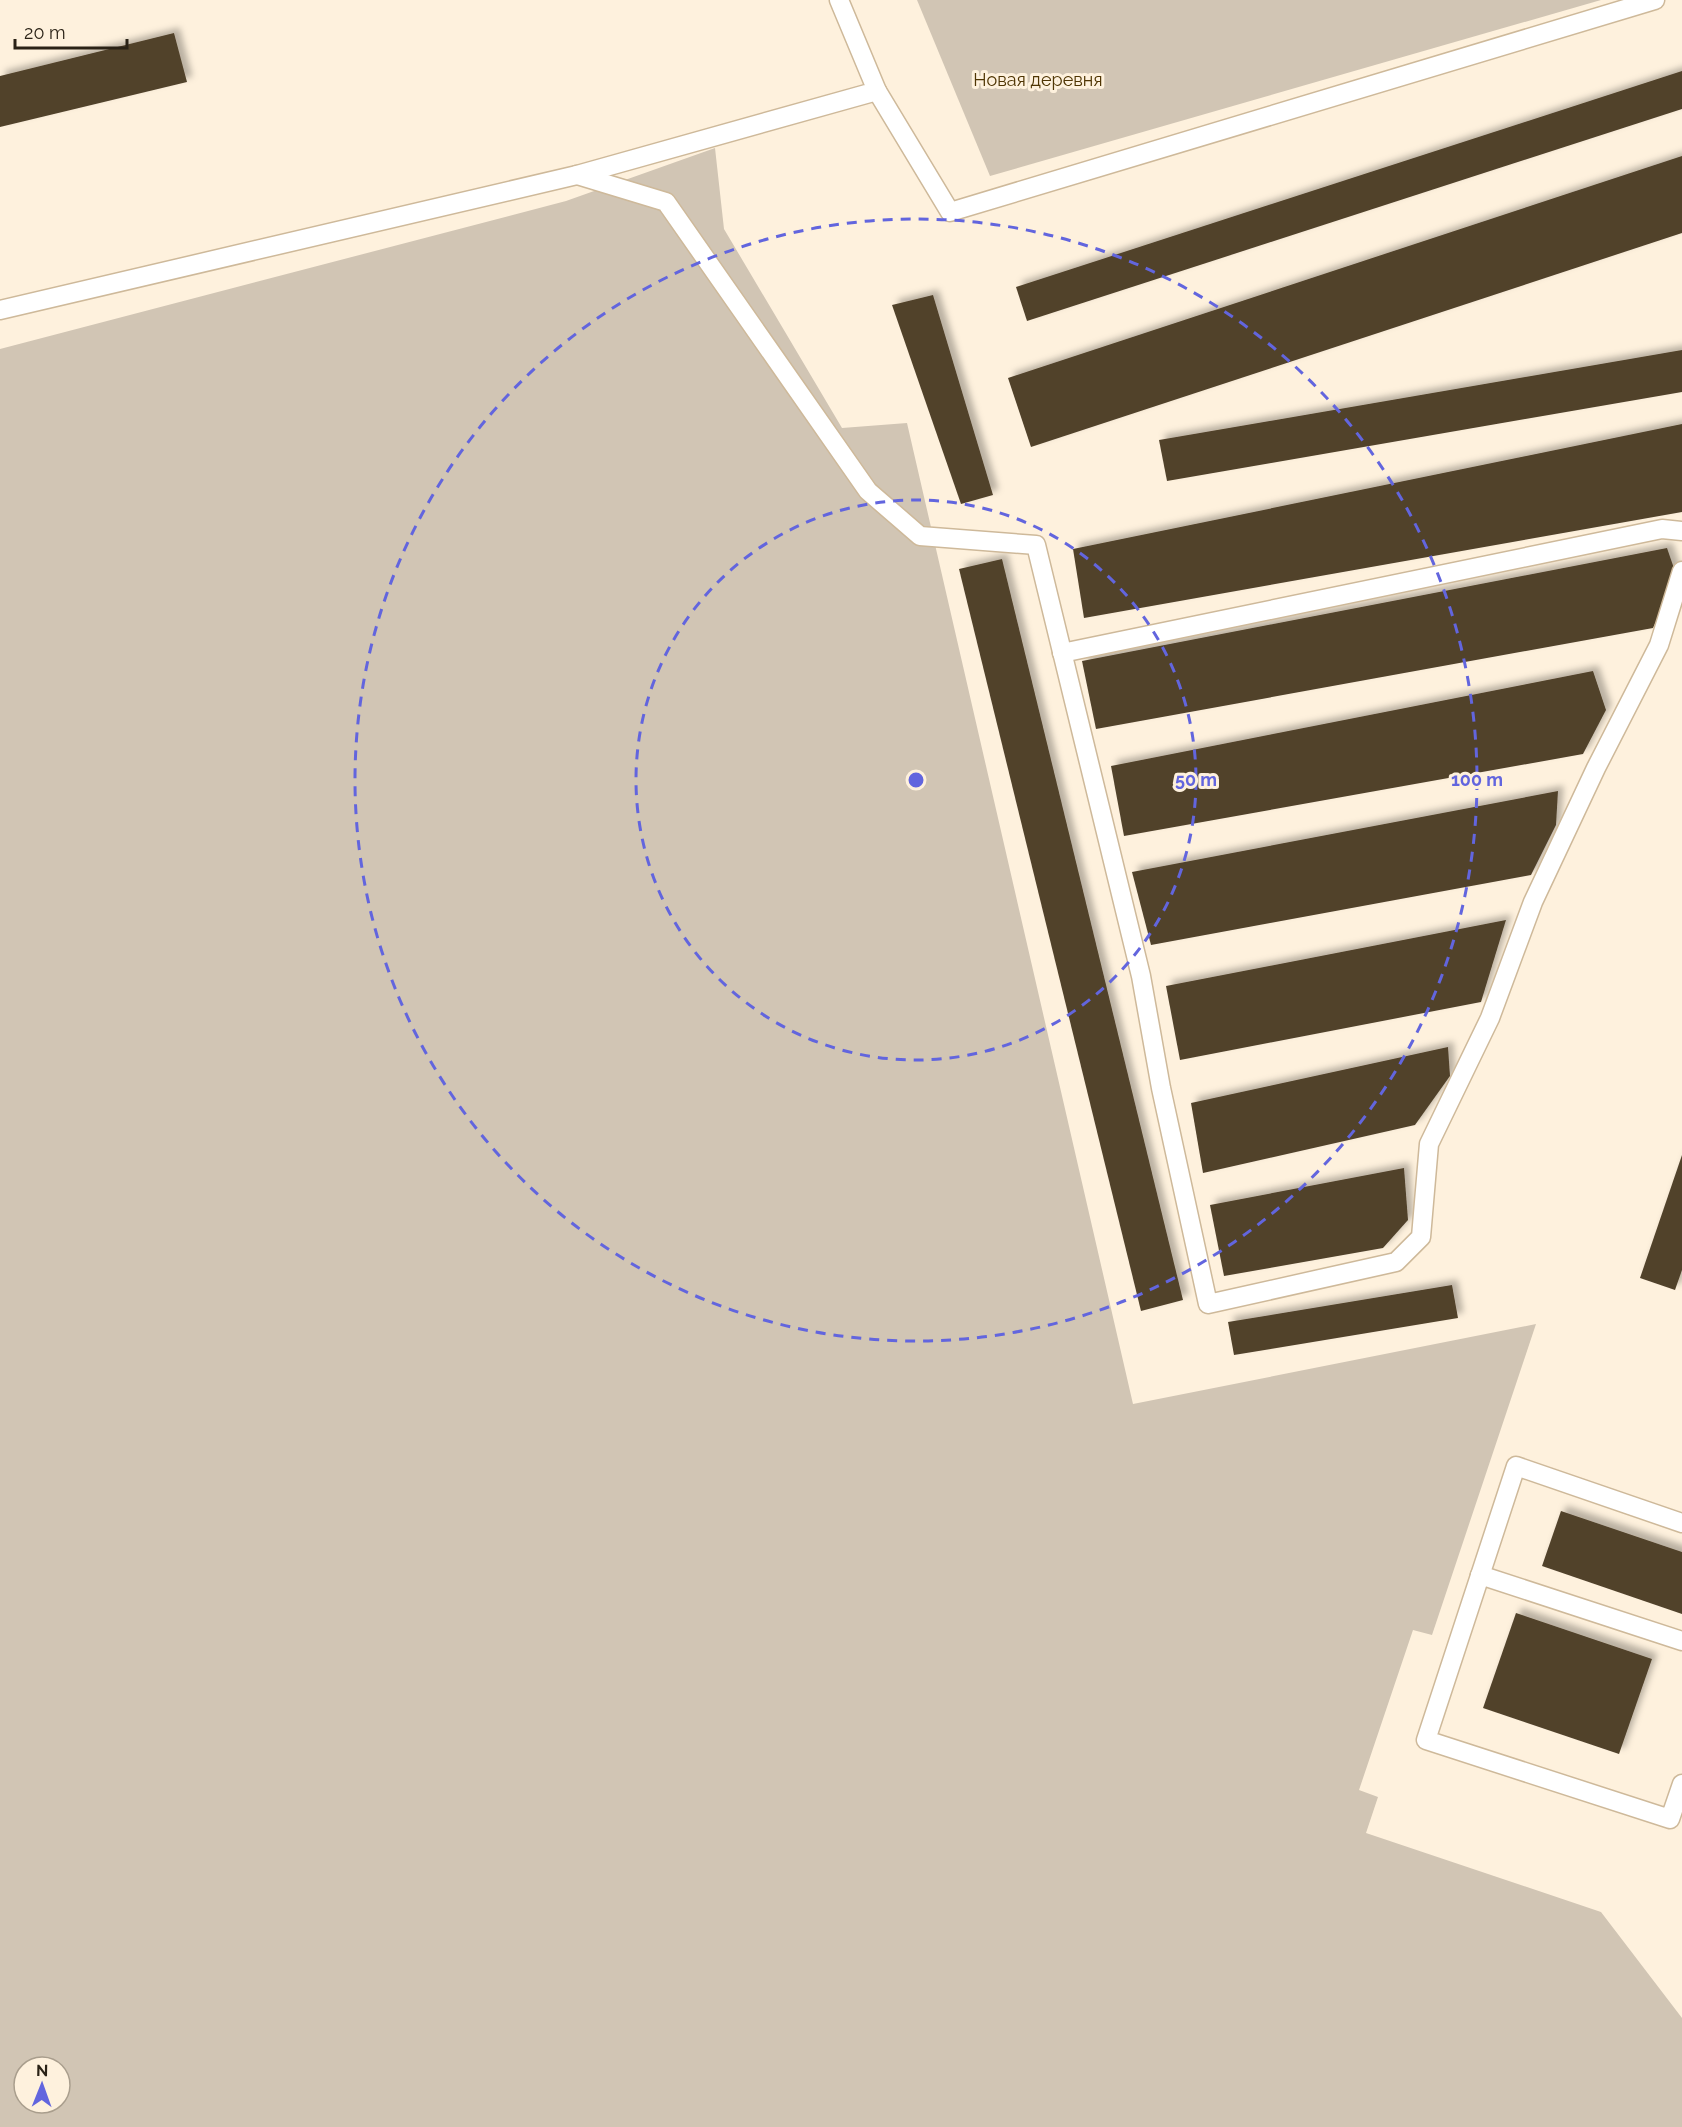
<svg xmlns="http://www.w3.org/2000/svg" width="1682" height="2127" font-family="Raleway,sans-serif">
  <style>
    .green { fill: #d1c5b4; fill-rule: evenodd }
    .building { fill: #51422c; filter: url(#shadow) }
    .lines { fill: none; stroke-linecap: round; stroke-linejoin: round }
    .service-casing { stroke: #ceb99a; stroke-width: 21 }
    .service { stroke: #fff; stroke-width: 18 }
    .ring { fill: none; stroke: #6265de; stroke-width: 3; stroke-dasharray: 10 8 }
    .labels { text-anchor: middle; stroke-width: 6; stroke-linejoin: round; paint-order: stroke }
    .park-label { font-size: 18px; fill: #4f3503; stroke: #fef1dd }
    .centre { fill: #6265de; stroke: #fef1dd; stroke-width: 3 }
    .ring-label { font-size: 18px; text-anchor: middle; font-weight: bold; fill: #6265de; stroke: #fef1dd; stroke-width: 6; stroke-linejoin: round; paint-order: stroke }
  </style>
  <defs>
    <filter id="shadow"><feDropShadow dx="5.5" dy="-5.5" stdDeviation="3" flood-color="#0004"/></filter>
  </defs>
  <rect width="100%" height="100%" fill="#fef1dd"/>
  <g class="green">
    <polygon points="917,0 1601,0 990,176"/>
    <path d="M 715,148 L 724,229 L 842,428 L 907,423 L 1133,1404 L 1536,1324 L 1432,1635 L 1413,1630 L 1359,1790 L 1378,1797 L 1366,1833 L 1601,1912 L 1682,2018 L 1682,2127 L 0,2127 L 0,349 L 566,201 ZM 24,2067 L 60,2067 L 60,2103 L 24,2103 Z"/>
  </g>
  <g class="building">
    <polygon points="174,33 187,82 0,127 0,76"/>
    <polygon points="1682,71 1682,109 1027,321 1016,287"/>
    <polygon points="1682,156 1682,233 1031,447 1008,378"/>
    <polygon points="933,295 993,495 961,504 892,305"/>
    <polygon points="1682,350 1682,392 1167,481 1159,440"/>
    <polygon points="1682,424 1682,512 1084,618 1073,549"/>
    <polygon points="1667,548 1677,577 1653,628 1096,729 1082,661"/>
    <polygon points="1002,559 1183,1300 1141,1311 959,569"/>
    <polygon points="1593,671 1606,710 1583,754 1124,836 1111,766"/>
    <polygon points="1558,791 1556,825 1531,875 1151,945 1132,872"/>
    <polygon points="1506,920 1481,1002 1180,1060 1166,986"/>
    <polygon points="1448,1047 1450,1076 1415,1125 1203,1173 1191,1103"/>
    <polygon points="1682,1155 1682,1270 1675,1290 1640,1278"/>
    <polygon points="1404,1168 1408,1220 1383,1248 1224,1276 1210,1205"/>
    <polygon points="1452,1285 1458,1318 1234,1355 1228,1322"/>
    <polygon points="1561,1511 1682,1552 1682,1614 1542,1566"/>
    <polygon points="1516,1613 1652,1659 1619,1754 1483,1708"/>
  </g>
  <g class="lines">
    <defs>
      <g id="service">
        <polyline points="877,91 950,212 1655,0"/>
        <polyline points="577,175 666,202 868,491 920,536 1036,545 1141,976 1161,1088 1208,1304 1396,1262 1421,1237 1429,1144 1490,1018 1533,902 1596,768 1659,645 1682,571"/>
        <polyline points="0,310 577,175 877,91 839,0"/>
        <polyline points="1062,653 1662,529 1682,531"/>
        <polyline points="1682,1523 1516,1466 1426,1740 1670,1819 1682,1784"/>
        <polyline points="1480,1575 1682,1641"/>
      </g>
    </defs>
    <use href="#service" class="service-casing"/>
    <use href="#service" class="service"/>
  </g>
  <g class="ring">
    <circle cx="916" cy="780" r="280"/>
    <circle cx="916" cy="780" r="561"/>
  </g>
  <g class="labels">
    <g class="park-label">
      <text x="1038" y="86">Новая деревня</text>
    </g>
  </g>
  <circle cx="916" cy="780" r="9" class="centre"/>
  <g class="ring-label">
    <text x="1196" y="786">50 m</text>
    <text x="1477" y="786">100 m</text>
  </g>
  <g transform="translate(42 2085) rotate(1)"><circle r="28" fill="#fef1dd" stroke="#a99e8d" stroke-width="1.5"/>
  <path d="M0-4.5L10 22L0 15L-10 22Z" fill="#6265de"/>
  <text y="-9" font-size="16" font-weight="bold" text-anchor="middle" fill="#2a2216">N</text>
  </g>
  <path d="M15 39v9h112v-9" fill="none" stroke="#2a2216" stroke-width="3"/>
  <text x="24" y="39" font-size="18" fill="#2a2216" stroke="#fef1dd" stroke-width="4.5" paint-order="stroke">20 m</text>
</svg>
